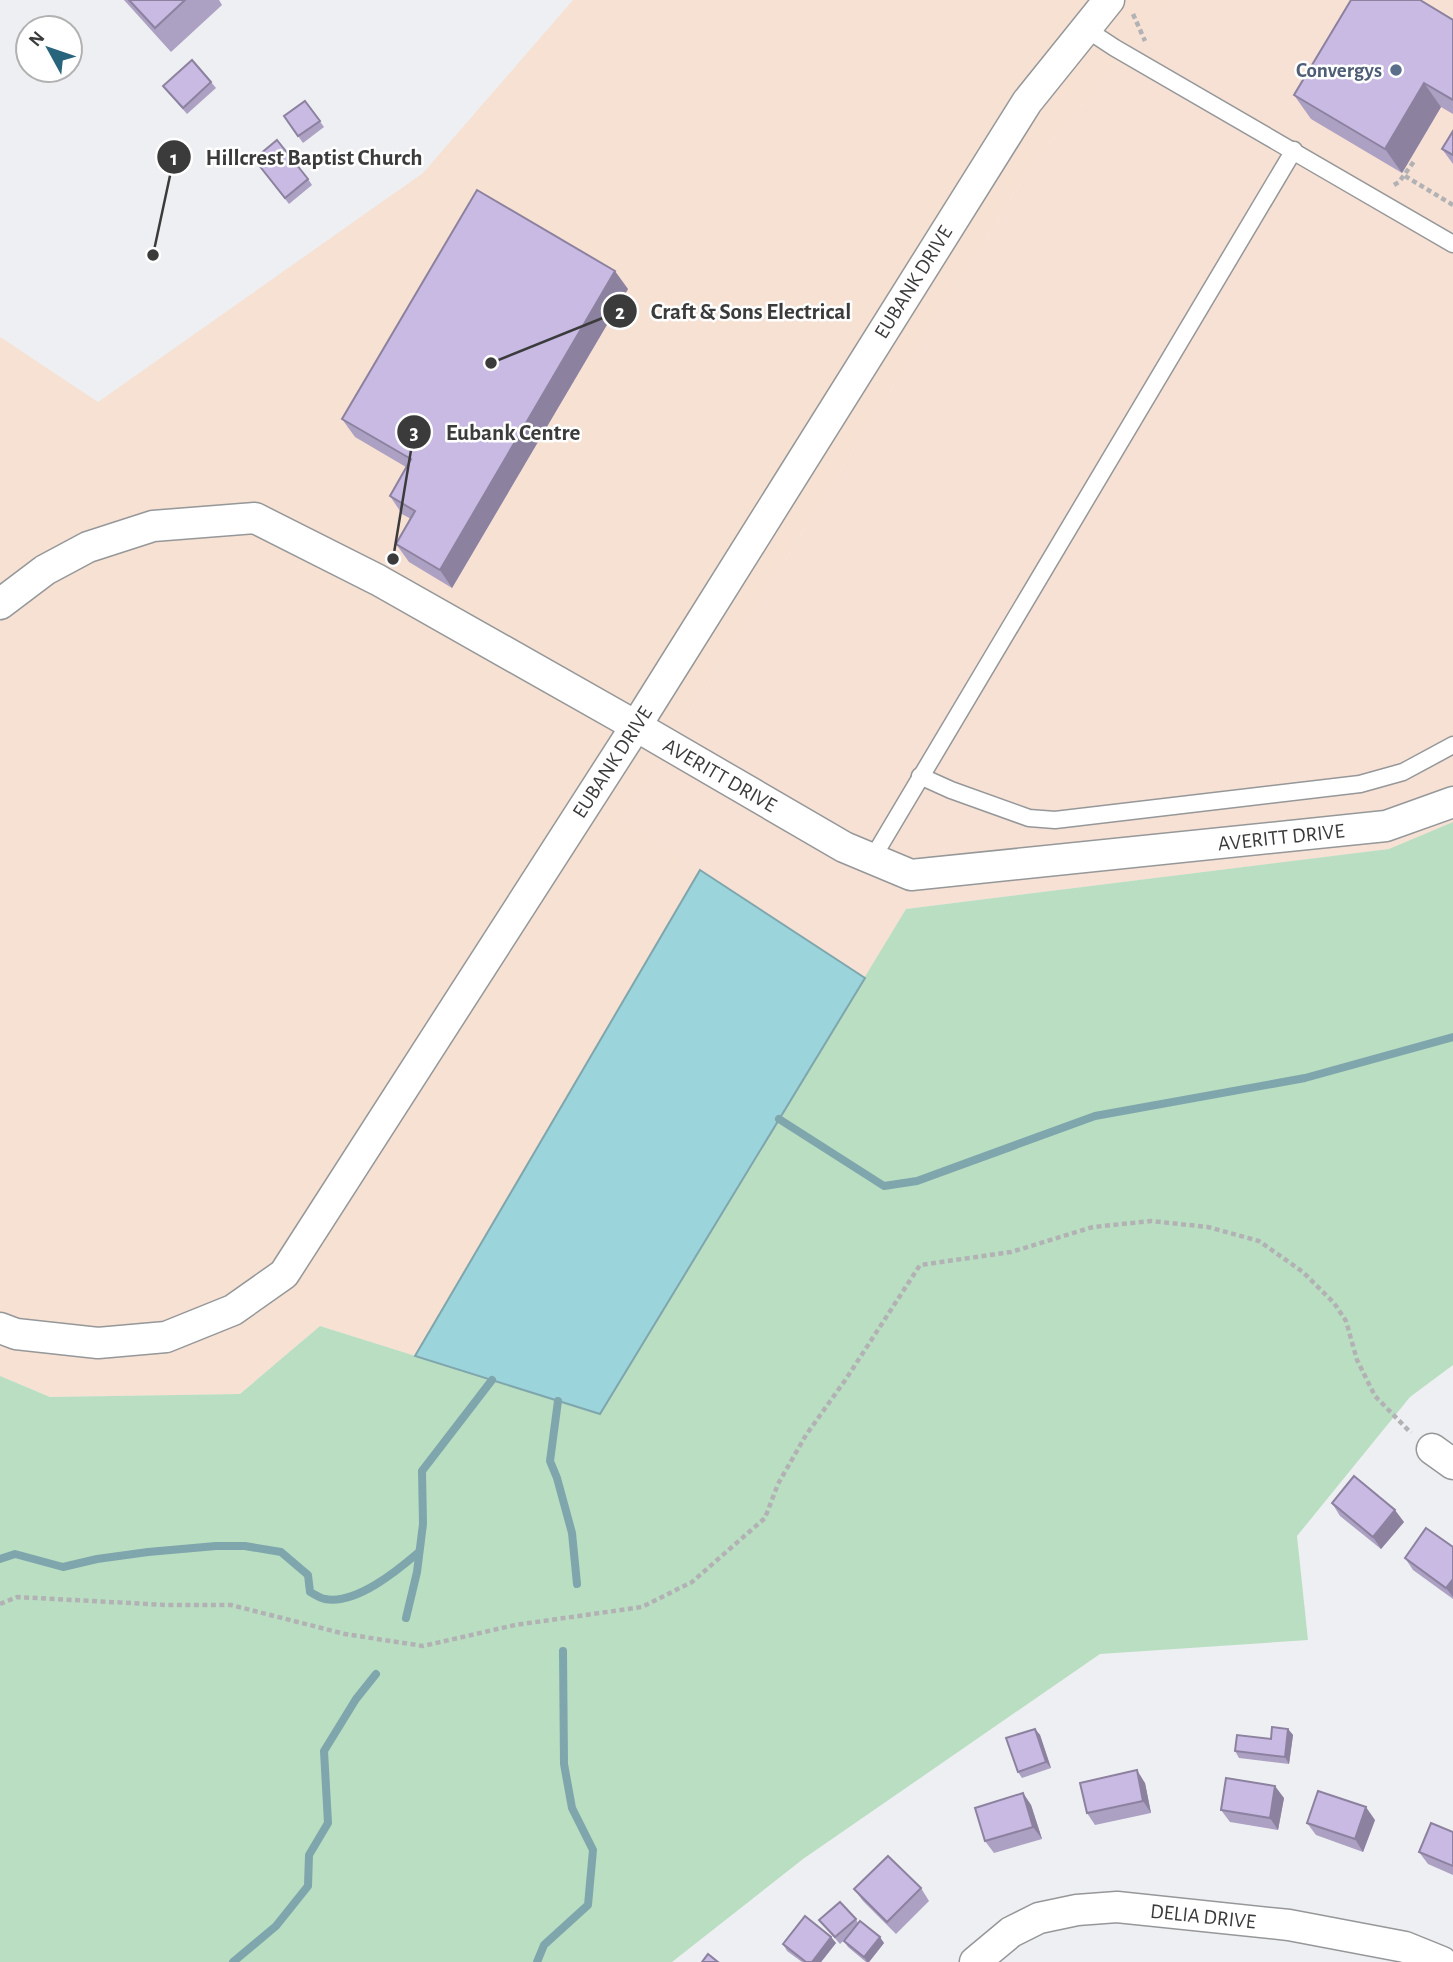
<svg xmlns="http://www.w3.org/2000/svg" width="1453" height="1962" font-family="'Alegreya Sans',sans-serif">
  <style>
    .commercial { fill: #f7e1d4 }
    .industrial { fill: #f6e1d3 }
    .green { fill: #badec2 }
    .water { fill: #9cd4dc; stroke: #7fa6ac; stroke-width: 2 }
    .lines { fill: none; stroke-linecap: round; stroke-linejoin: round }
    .stream { stroke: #7fa6ac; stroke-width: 8 }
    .lane-casing { stroke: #959799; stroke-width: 19 }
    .street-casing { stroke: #959799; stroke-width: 33 }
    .path { stroke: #b2b2b5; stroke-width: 4.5; stroke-dasharray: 5 3.5; stroke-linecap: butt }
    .lane { stroke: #fff; stroke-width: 16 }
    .street { stroke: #fff; stroke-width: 30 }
    .wall { fill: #aca0c3 }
    .shaded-wall { fill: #8c829f }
    .building { fill: #c8bae3; stroke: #8c829f; stroke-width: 2 }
    .service-dot { fill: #5c6f8a; stroke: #fff; stroke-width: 2.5 }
    .labels { text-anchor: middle; stroke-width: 5; stroke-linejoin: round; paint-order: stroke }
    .service-label { font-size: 21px; font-weight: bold; fill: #4e5e75; stroke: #fff; text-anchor: end }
    .street-label { font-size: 21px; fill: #3b3b3c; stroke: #fff }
    .leader { fill: none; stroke: #3b3b3c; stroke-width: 2.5 }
    .callout-dot { fill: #3b3b3c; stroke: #fff; stroke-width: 2.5 }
    .mark-label { font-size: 21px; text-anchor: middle; font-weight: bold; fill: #fff }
    .callout-label { font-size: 23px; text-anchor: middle; font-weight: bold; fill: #3b3b3c; stroke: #fff; stroke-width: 5; stroke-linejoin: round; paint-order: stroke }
  </style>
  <rect width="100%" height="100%" fill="#eeeff2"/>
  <polygon class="commercial" points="1169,0 1453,0 1453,822 1390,849 906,909 865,978 617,819 688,715 1032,164 1153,24"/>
  <polygon class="industrial" points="573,0 1169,0 1153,24 1032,164 688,715 618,819 700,870 415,1356 320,1326 240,1394 50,1397 0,1376 0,337 98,402 423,173"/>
  <polygon class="green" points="1453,822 1453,1365 1410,1397 1297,1536 1308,1640 1100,1654 803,1859 672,1962 0,1962 0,1376 50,1397 240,1394 320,1326 600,1414 906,909 1389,849"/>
  <polygon class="water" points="700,870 865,978 600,1414 415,1356"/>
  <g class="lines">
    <g class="stream">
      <polyline points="779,1119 884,1186 917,1181 1095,1116 1305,1078 1453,1037"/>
      <polyline points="558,1401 550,1461 557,1478 572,1533 577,1584"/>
      <path d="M 0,1559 L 15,1554 L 63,1567 L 97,1559 L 148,1552 L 216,1546 L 245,1546 L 281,1552 L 308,1575 L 310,1592 C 314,1594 320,1598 325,1599 C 356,1605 398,1570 419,1552"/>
      <polyline points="406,1618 417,1572 423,1524 422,1471 492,1380"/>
      <polyline points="233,1962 276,1926 308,1886 309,1855 328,1823 324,1751 356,1699 376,1674"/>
      <polyline points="537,1962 544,1945 588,1905 593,1850 572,1808 564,1764 563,1651"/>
    </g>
    <defs>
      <g id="lane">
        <polyline points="1086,29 1115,48 1453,244"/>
        <polyline points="920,776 951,790 1029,818 1055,820 1360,784 1403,772 1453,745"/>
        <polyline points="872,859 1294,150"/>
      </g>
      <g id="street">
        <polyline points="0,604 45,570 88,547 153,526 255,518 378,580 636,726 844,847 911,875 1386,826 1453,802"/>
        <polyline points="0,1328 16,1334 98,1343 166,1337 233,1310 284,1274 636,726 1027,102 1109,0"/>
        <polyline points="1432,1449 1453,1464"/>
        <polyline points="975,1962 1011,1932 1039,1918 1077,1910 1117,1907 1289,1925 1405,1947 1442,1962"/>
      </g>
    </defs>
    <use href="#lane" class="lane-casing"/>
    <use href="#street" class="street-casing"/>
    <g class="path">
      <polyline points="1133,14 1145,41"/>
      <polyline points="1405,176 1453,205"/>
      <polyline points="1394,185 1399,182 1415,160"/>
      <polyline points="0,1604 17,1597 167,1605 231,1605 345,1634 423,1646 515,1625 642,1607 692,1582 765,1518 778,1484 806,1435 846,1379 920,1265 1011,1252 1093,1227 1151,1221 1208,1227 1259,1241 1303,1272 1334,1303 1346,1321 1357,1360 1375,1396 1411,1433"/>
    </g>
    <use href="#lane" class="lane"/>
    <use href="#street" class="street"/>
  </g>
  <g class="wall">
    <polygon points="124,0 219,0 222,5 171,52"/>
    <polygon points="1453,20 1453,114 1441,107 1402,173 1311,119 1294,95"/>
    <polygon points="211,82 216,88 187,114 163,86"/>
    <polygon points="305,101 324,127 303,143 284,116"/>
    <polygon points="1453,131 1453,164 1442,149"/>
    <polygon points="254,159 308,179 312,185 289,204"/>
    <polygon points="628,289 452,588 409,562 396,544 411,519 402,514 390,496 406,467 355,437 342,419"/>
    <polygon points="1332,1503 1404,1522 1381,1549 1340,1516"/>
    <polygon points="1453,1547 1453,1599 1413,1570 1405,1558"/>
    <polygon points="1035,1729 1040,1735 1051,1768 1022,1778 1018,1772"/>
    <polygon points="1288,1729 1293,1735 1289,1764 1239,1758 1235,1751 1271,1739"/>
    <polygon points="1145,1783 1151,1813 1095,1825 1087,1813"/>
    <polygon points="1023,1793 1031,1805 1042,1839 994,1853 985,1841"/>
    <polygon points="1284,1798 1278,1830 1230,1822 1221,1810"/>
    <polygon points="1375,1820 1363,1852 1316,1835 1307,1823"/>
    <polygon points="1453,1832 1453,1875 1428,1864 1419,1852"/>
    <polygon points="921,1888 929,1901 896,1934 863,1901 854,1889"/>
    <polygon points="856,1919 858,1923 884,1943 869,1962 866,1962 848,1947 844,1941 847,1937 840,1944 819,1920"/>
    <polygon points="831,1937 836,1943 821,1962 802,1962 787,1951 783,1944"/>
  </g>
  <g class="shaded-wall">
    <polygon points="1424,83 1441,107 1402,173 1385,149"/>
    <polygon points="615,271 628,289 452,588 440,570"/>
    <polygon points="1395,1510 1404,1522 1381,1549 1373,1537"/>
    <polygon points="1453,1579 1453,1597 1446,1588"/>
    <polygon points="1035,1729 1040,1735 1051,1768 1046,1762"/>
    <polygon points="1288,1729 1293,1735 1289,1764 1285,1757"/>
    <polygon points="1137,1770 1145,1783 1151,1813 1143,1801"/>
    <polygon points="1275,1786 1284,1798 1278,1830 1270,1818"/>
    <polygon points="1023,1793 1031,1805 1042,1839 1033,1827"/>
    <polygon points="1366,1807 1375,1820 1363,1852 1355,1839"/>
    <polygon points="831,1937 836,1943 821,1962 812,1962"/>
    <polygon points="880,1937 884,1943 869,1962 867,1962 864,1957"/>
  </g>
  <g class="building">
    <polygon points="129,0 185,0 155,28"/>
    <polygon points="1351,0 1420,0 1453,20 1453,100 1424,83 1385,149 1294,95"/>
    <polygon points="192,60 211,82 183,108 163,86"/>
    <polygon points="305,101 320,121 298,136 284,116"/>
    <polygon points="1453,131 1453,155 1442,149"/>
    <polygon points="277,140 308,179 285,198 254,159"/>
    <polygon points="477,190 615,271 440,570 396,544 415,511 390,496 411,459 342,419"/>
    <polygon points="1354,1476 1395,1510 1373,1537 1332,1503"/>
    <polygon points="1426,1528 1453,1547 1453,1579 1446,1588 1405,1558"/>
    <polygon points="1272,1727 1288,1729 1285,1757 1235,1751 1237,1735 1271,1739"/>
    <polygon points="1035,1729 1046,1762 1018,1772 1006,1738"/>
    <polygon points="1137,1770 1143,1801 1087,1813 1080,1783"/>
    <polygon points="1226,1778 1275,1786 1270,1818 1221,1810"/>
    <polygon points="1318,1791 1366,1807 1355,1839 1307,1823"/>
    <polygon points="1023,1793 1033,1827 985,1841 975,1808"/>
    <polygon points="1431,1823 1453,1832 1453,1866 1419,1852"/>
    <polygon points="888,1856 921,1888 887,1922 854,1889"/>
    <polygon points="840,1902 856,1919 835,1937 819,1920"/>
    <polygon points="805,1916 831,1937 812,1962 806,1962 783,1944"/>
    <polygon points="860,1921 880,1937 864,1957 844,1941"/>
    <polygon points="708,1954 718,1962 702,1962"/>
  </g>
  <circle class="service-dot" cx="1396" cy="70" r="7"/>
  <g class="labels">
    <g class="service-label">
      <text x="1382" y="77">Convergys</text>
    </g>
    <g class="street-label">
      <text transform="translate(913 282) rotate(-58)" y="7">EUBANK DRIVE</text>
      <text transform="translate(612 762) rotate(-57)" y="7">EUBANK DRIVE</text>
      <text transform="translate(720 775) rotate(30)" y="7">AVERITT DRIVE</text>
      <text transform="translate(1281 837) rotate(-6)" y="7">AVERITT DRIVE</text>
      <text transform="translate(1203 1916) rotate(6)" y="7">DELIA DRIVE</text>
    </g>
  </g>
  <path class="leader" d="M153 255L174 157M491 363L620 311M393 559L414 432"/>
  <g class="callout-dot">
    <circle cx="153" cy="255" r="7"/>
    <circle cx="491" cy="363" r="7"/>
    <circle cx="393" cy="559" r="7"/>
    <circle cx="174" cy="157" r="18"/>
    <circle cx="620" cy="311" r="18"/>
    <circle cx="414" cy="432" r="18"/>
  </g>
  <g class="mark-label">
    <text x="174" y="165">1</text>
    <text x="620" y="319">2</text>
    <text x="414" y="439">3</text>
  </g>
  <g class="callout-label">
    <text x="314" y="165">Hillcrest Baptist Church</text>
    <text x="751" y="319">Craft &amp; Sons Electrical</text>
    <text x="513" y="440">Eubank Centre</text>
  </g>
  <g transform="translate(49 49) rotate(310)"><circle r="33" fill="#ffffff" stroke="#b1b1b1" stroke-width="2"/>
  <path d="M0-5L12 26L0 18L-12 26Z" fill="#28647b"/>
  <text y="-10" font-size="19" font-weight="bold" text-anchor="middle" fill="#3b3b3c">N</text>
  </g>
</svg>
